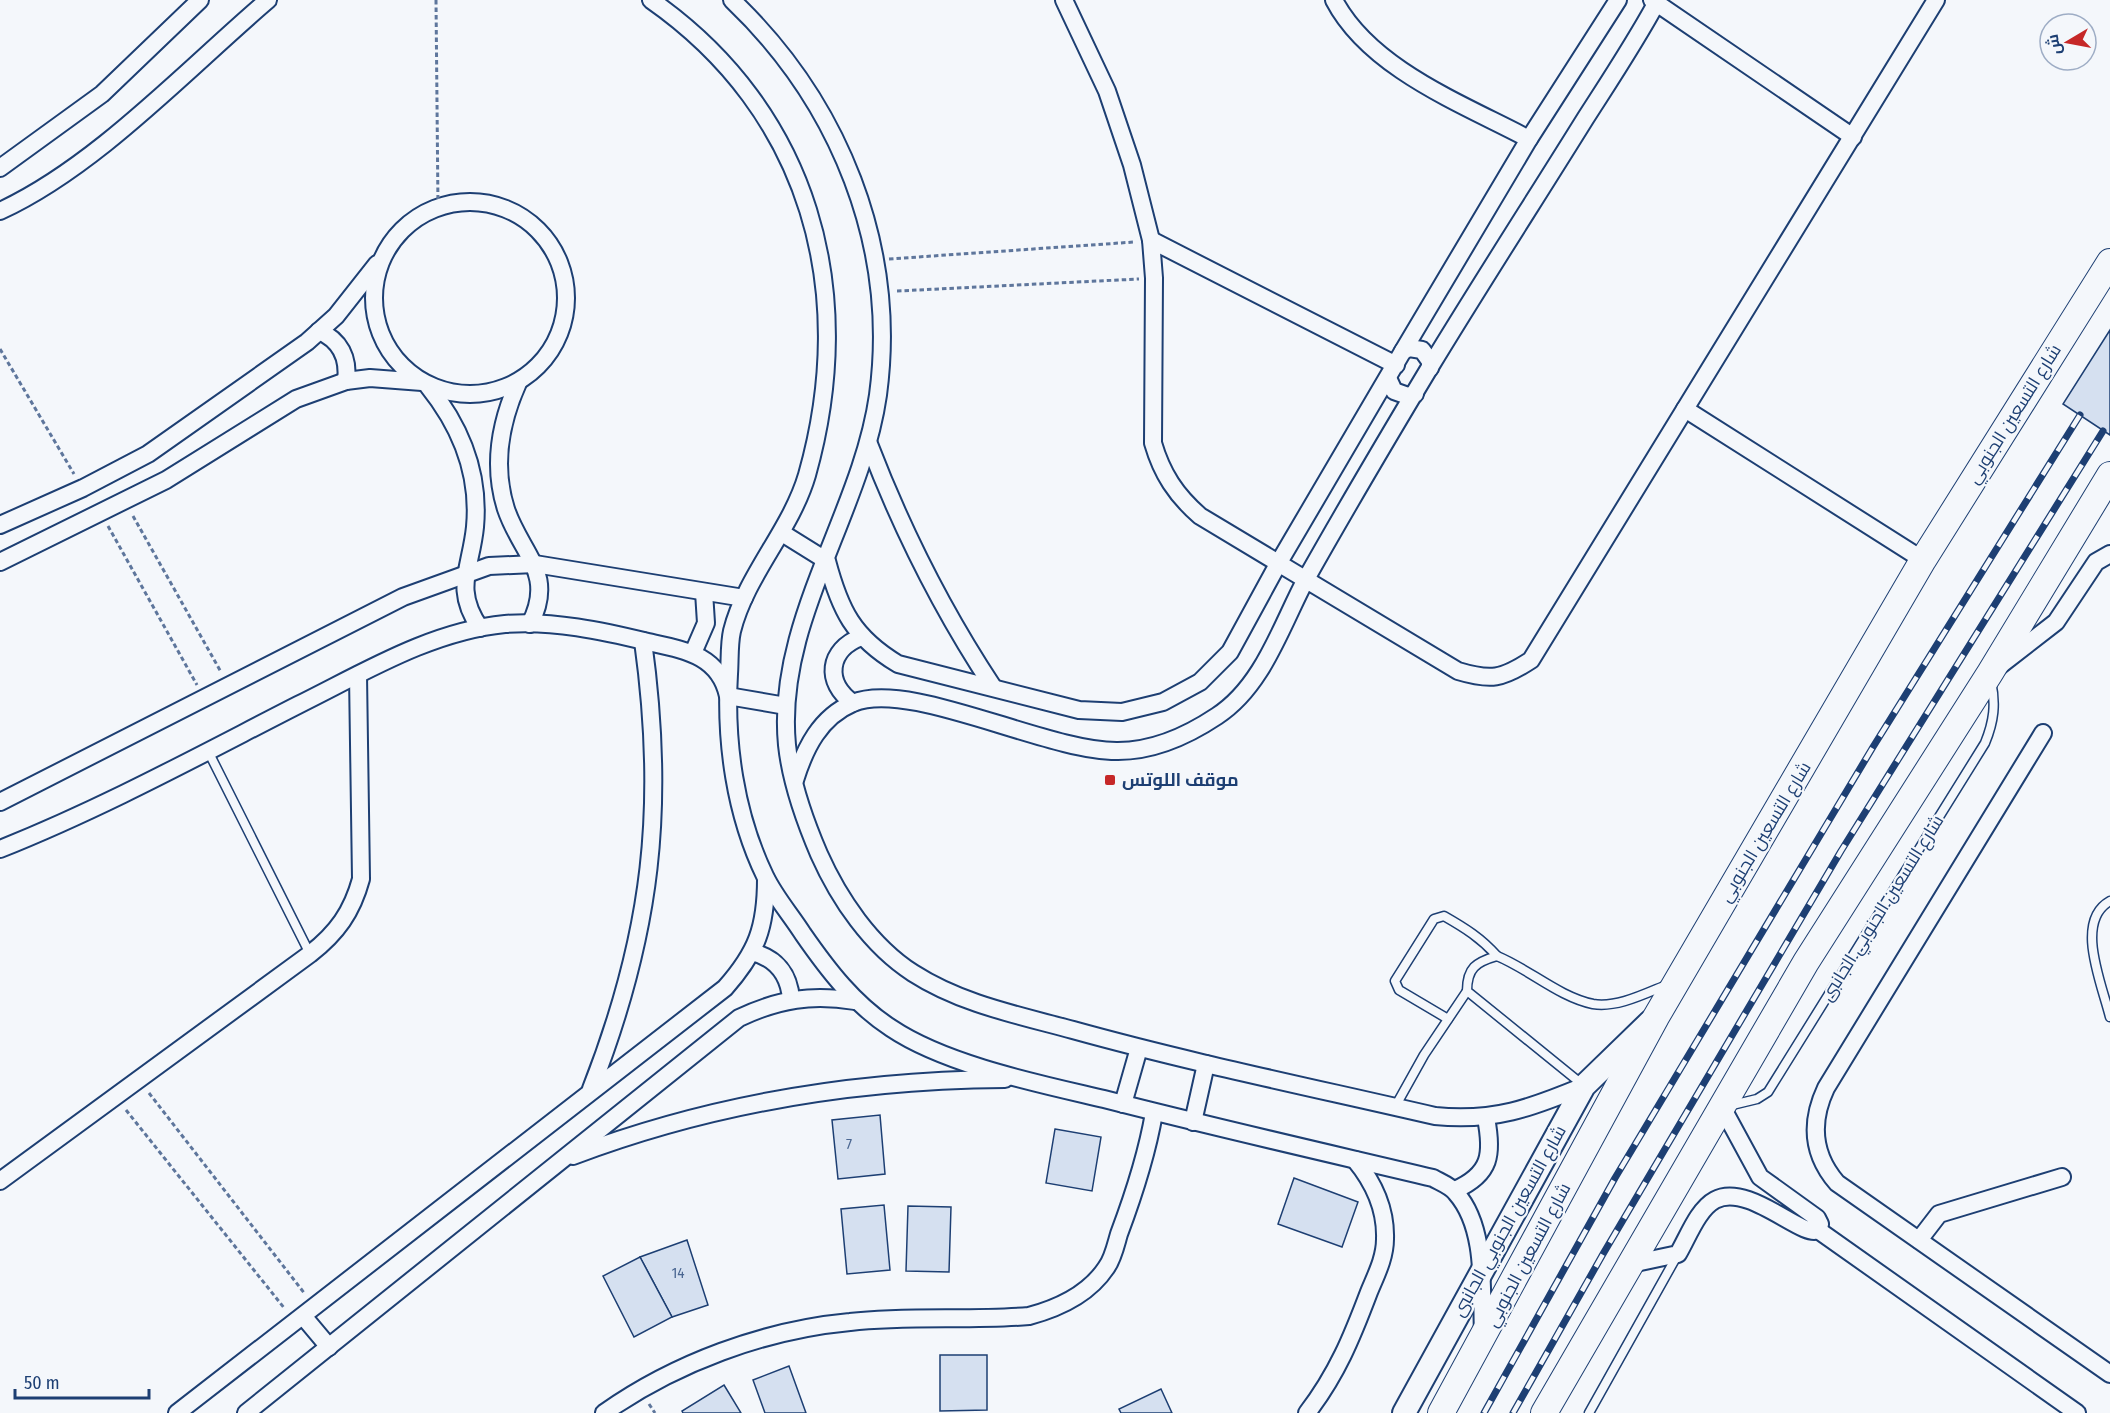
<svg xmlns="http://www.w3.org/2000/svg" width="2110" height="1413" font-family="'Fira Sans Condensed',Cairo,sans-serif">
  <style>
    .building { fill: #d5e0f0; stroke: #1d3f73; stroke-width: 1.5 }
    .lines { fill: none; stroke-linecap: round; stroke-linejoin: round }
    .lane-casing { stroke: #1d3f73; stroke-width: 11 }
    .street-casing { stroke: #1d3f73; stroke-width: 20 }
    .secondary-casing { stroke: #1d3f73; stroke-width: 26 }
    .primary-casing { stroke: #1d3f73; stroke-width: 28 }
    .path { stroke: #5e769c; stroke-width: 3; stroke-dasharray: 4.5 3; stroke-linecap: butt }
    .lane { stroke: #f4f7fb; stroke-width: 8 }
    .street { stroke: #f4f7fb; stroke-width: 16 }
    .secondary { stroke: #f4f7fb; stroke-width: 22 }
    .primary { stroke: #f4f7fb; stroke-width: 26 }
    .rail-casing { stroke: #1d3f73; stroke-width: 7 }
    .rail { stroke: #f4f7fb; stroke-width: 4.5; stroke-dasharray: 14; stroke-linecap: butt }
    .poi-dot { fill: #c62828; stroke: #f4f7fb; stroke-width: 2 }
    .labels { text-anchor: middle; stroke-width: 4.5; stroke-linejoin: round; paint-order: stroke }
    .number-label { font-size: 15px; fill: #4b6792 }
    .street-label { font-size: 18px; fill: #1d3f73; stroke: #f4f7fb }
    .poi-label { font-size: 18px; font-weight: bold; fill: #1d3f73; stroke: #f4f7fb; text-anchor: start }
  </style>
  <rect width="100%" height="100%" fill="#f4f7fb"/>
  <g class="building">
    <polygon points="2110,330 2110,435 2063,404"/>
    <polygon points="880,1115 885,1174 838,1179 832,1120"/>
    <polygon points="1055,1129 1101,1137 1092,1191 1046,1183"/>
    <polygon points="1294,1178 1358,1202 1342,1247 1278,1224"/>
    <polygon points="884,1205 890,1270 847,1274 841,1209"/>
    <polygon points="908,1206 951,1207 949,1272 906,1271"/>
    <polygon points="687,1240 708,1305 672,1317 640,1257"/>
    <polygon points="640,1257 672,1317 634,1337 603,1276"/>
    <polygon points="940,1355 987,1355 987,1410 940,1411"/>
    <polygon points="789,1366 806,1413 765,1413 753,1380"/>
    <polygon points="724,1385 741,1413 683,1413 682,1411"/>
    <polygon points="1161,1389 1172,1413 1121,1413 1119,1409"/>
  </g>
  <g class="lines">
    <defs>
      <g id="lane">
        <polyline points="208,751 310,954"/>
        <path d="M 2110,901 C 2074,921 2102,984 2110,1017"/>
        <path d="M 1448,1019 L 1399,990 L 1395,981 L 1434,919 L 1444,916 C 1465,928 1481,938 1497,956"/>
        <path d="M 1583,1085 L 1467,991 C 1467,968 1476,962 1497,956 C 1529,969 1559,997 1593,1004 C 1618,1008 1646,993 1669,984"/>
        <path d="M 1728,1106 L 1757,1099 L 1768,1092 L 1985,743 C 1994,721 1996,704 1991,681"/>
        <polyline points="1395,1107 1424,1055 1467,991"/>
        <polyline points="1589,1413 1678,1254"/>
      </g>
      <g id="street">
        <path d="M 651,0 C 810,111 859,291 807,475 C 791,530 746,575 732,631 C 729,644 730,660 729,674 C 725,742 735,814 765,876 C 775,897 791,915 803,934 C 828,970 854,1004 891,1028 C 946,1065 1040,1084 1104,1099 C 1213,1127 1323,1152 1433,1178 C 1440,1182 1451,1186 1456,1193 C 1487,1228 1481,1289 1483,1333"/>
        <path d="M 732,0 C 839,102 898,246 878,395 C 861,514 775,622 787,745 C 791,783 804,819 819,854 C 839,899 871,946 913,973 C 961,1004 1018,1015 1073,1030 C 1192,1063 1314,1088 1435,1116 C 1494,1122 1531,1108 1584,1086"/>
        <path d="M 1064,0 L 1107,91 L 1132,165 L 1151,240 L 1154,278 L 1153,443 C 1162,474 1176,495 1200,516 L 1458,671 C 1491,681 1502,679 1531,660 L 1936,0"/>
        <path d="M 1334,0 C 1370,69 1463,104 1529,139"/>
        <polyline points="1652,0 1853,137"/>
        <polyline points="0,168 102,94 200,0"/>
        <circle cx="470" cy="298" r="96"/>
        <path d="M 0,211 C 96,167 187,69 268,0"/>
        <polyline points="1151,240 1396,365"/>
        <path d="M 319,331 C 340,340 349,358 346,381"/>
        <polyline points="1403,351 1409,348 1422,350 1430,361 1430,368"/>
        <polyline points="1388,378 1394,391 1408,396 1415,394"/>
        <path d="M 518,383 C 500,423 492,465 506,509 C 521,554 556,573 530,624"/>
        <path d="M 428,386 C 461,427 480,473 475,527 C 471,568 453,589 480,628"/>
        <polyline points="1685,409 1923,560"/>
        <path d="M 869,444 C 902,530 942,610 993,687"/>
        <polyline points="0,525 83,488 148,454 307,342 336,316 377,264"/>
        <path d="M 782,533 L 827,561 C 840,610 853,637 898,664 L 1079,710 L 1122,712 L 1163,702 L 1200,682 L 1230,652 L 1278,564 L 1403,351 L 1529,139 L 1618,0"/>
        <polyline points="0,562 166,480 296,399 346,381 370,378 422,382"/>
        <polyline points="693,653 706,623 704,592"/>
        <polyline points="1998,667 2056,622 2096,562 2110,554"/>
        <path d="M 853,703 C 824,682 828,650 861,637"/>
        <path d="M 2043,733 L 1826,1088 C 1810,1122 1812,1154 1837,1183 L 2110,1374"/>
        <path d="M 795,780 C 805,748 820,717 853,703 C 909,679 1047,752 1118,751 C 1154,751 1187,736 1217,716 C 1263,686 1281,626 1306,579 C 1346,508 1388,437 1430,367 C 1481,283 1534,201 1585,119 C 1610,80 1636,41 1658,0"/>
        <polyline points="0,802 403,597 489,566 535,564 744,598"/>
        <path d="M 0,849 C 103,808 200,755 298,705 C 363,673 431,631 505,624 C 552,620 603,631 648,642 C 684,650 719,655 728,696 L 786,706"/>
        <path d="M 752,952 C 776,958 789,974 791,999"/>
        <path d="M 591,1089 C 652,933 666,806 643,641"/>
        <polyline points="1123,1104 1139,1048"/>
        <polyline points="1193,1122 1206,1064"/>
        <path d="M 573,1156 C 713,1103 856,1080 1005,1079"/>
        <path d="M 0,1181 L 310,954 C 337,933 352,912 361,879 L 358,675"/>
        <path d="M 1455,1190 C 1491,1174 1493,1154 1486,1118"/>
        <polyline points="1818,1230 2077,1413"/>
        <polyline points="1919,1240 1939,1214 2062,1177"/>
        <path d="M 1631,1264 L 1678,1254 C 1688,1237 1698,1209 1715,1200 C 1748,1182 1803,1239 1818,1230 L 1820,1224 L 1817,1218 L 1760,1177 L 1722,1107"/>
        <polyline points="303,1316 329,1347"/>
        <path d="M 177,1413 L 725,988 C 757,952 766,927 766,879"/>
        <path d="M 246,1413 L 739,1018 C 779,999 812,994 855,1001"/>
        <path d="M 604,1413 C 675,1363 764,1330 850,1322 C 910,1315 970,1321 1029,1316 C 1059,1308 1088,1295 1106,1268 C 1113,1259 1116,1244 1119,1234 C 1134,1194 1147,1154 1154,1113"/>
        <path d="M 1307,1413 C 1337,1374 1352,1337 1369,1292 C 1376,1275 1385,1258 1385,1239 C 1386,1209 1374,1183 1355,1160"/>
      </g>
      <polyline id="secondary" points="1404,1413 1584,1086 1650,1022"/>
      <g id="primary">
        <polyline points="1441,1413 1656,1017 1923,560 2110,262"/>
        <polyline points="1544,1413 1806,962 1990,673 2110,475"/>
      </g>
    </defs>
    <use href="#lane" class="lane-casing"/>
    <use href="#street" class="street-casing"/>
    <use href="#secondary" class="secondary-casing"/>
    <use href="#primary" class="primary-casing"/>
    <g class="path">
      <polyline points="436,0 438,206"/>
      <polyline points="889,259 1134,242"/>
      <polyline points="897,291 1139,279"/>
      <polyline points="0,349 74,474"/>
      <polyline points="133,516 221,672"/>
      <polyline points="108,526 197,685"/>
      <polyline points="149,1093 305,1294"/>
      <polyline points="126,1110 285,1309"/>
      <polyline points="649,1404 655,1413"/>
    </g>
    <use href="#lane" class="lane"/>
    <use href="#street" class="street"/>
    <use href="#secondary" class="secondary"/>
    <use href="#primary" class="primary"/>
    <defs>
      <g id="rail">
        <polyline points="1484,1413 1615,1178 1873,747 2080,415"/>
        <polyline points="1513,1413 1603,1254 1841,851 2103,431"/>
      </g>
    </defs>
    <use href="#rail" class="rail-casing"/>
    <use href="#rail" class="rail"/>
  </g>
  <rect class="poi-dot" x="1104" y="774" width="12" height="12" rx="3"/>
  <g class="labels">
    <g class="number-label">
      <text x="849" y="1149">7</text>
      <text x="678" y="1278">14</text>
    </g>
    <g class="street-label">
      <text transform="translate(2014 414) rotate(-58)" y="6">شارع التسعين الجنوبي</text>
      <text transform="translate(1765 832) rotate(-59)" y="6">شارع التسعين الجنوبي</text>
      <text transform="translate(1882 908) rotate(-58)" y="6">شارع التسعين الجنوبي الجانبى</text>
      <text transform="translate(1509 1221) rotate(-61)" y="6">شارع التسعين الجنوبي الجانبى</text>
      <text transform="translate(1528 1255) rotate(-62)" y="6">شارع التسعين الجنوبي</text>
    </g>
    <g class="poi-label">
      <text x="1122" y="786">موقف اللوتس</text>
    </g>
  </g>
  <g transform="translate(2068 42) rotate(260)"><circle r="28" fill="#f4f7fb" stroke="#9eadc5" stroke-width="1.5"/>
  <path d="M0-4.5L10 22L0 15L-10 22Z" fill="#c62828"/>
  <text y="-9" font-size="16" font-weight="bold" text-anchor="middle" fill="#1d3f73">ش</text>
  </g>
  <path d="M15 1389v9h134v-9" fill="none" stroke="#1d3f73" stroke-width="3"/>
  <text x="24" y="1389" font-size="18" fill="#1d3f73" stroke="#f4f7fb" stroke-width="4.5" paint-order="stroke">50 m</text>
</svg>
